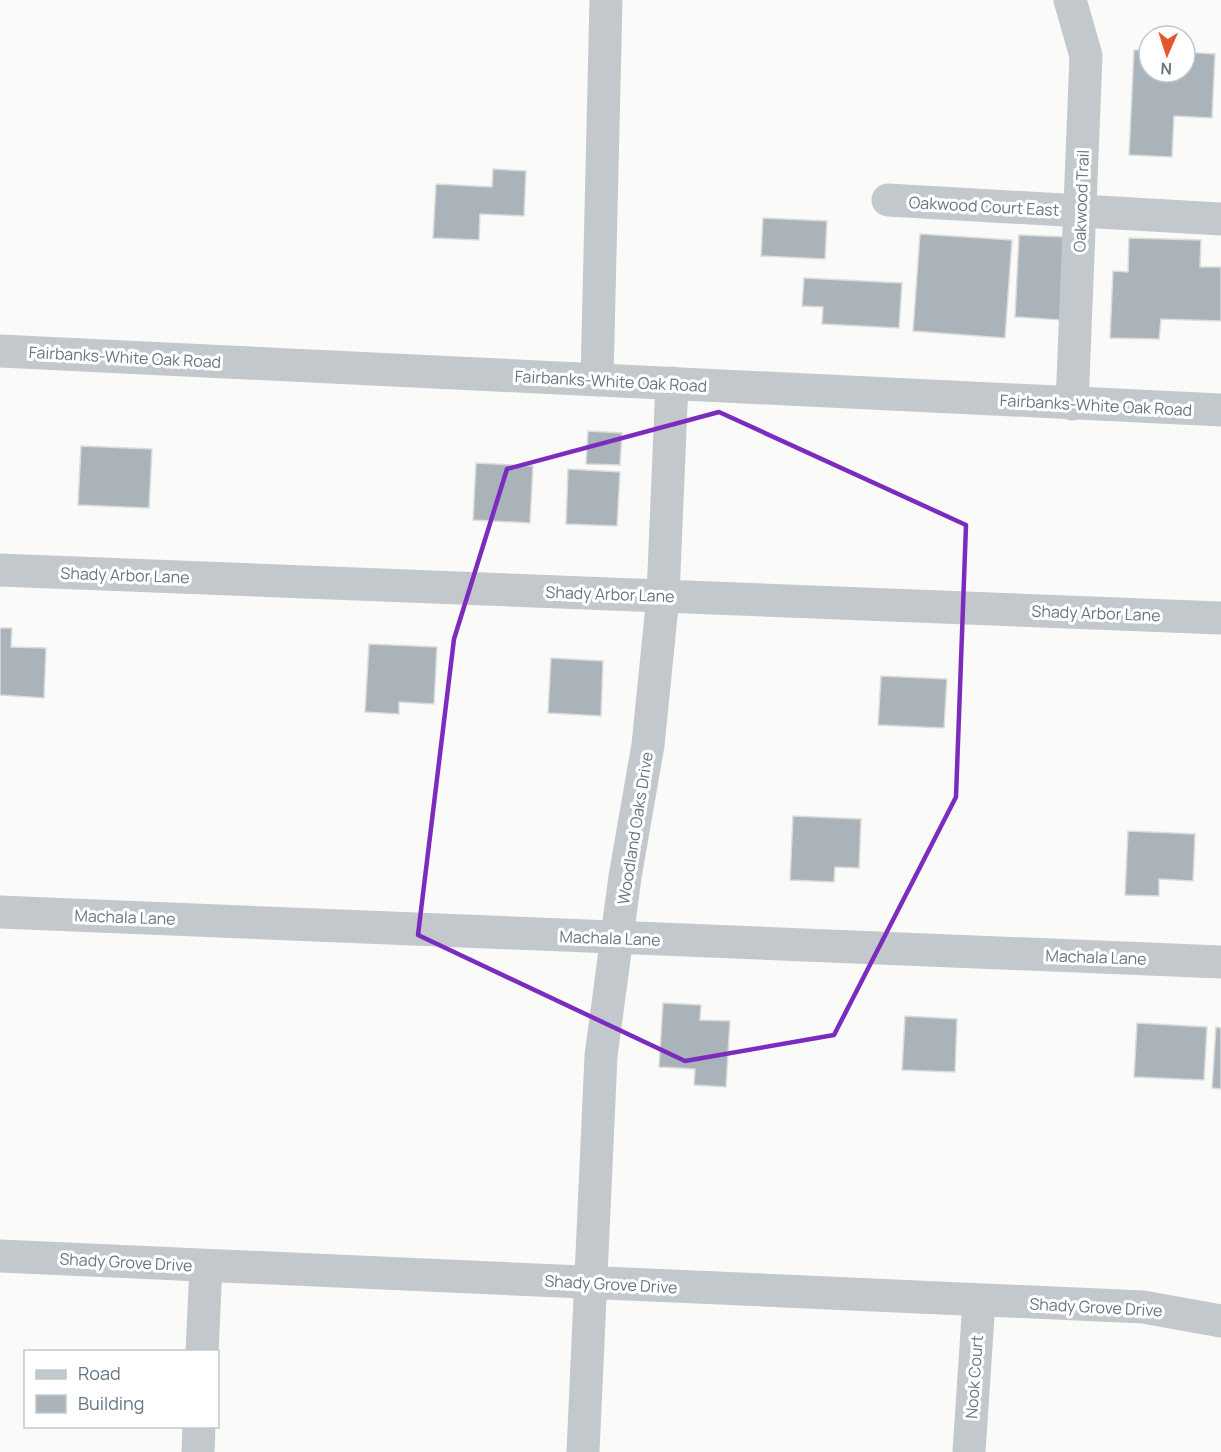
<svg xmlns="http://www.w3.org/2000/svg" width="1221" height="1452" font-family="Manrope,sans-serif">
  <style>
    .building { fill: #aab3b9; stroke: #dcdcda; stroke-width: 1.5 }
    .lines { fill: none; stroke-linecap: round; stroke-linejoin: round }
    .minor { stroke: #c3c8cc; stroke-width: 33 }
    .marked { fill: none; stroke: #7b2cbf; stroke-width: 4.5; stroke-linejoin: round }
    .labels { text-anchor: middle; stroke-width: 6; stroke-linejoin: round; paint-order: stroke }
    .street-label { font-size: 16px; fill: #657683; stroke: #fff }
  </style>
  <rect width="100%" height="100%" fill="#fafaf8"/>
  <g class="building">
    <polygon points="1134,50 1149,50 1149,72 1185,72 1185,52 1215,54 1212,118 1174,116 1172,157 1129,155"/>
    <polygon points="493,169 526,171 524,216 480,214 479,240 433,238 436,184 492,187"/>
    <polygon points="763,218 827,221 825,259 761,256"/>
    <polygon points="920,234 1012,240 1005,338 913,331"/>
    <polygon points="1019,235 1066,237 1061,320 1015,317"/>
    <polygon points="1129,238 1201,240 1200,267 1221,267 1221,321 1161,319 1159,339 1110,338 1113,271 1128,272"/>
    <polygon points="804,278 902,283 899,328 822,324 823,307 802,306"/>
    <polygon points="588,431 622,433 620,465 586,464"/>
    <polygon points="81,446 152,449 149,508 78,505"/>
    <polygon points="476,463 533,466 530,523 473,520"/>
    <polygon points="568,469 620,472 617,526 566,524"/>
    <polygon points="0,628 12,628 11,647 46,648 44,698 0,695"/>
    <polygon points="369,644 437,647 434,704 399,702 399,714 365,712"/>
    <polygon points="551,658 603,661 601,716 548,713"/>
    <polygon points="881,676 947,679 944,728 878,725"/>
    <polygon points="793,816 861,819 859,868 835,867 834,882 790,880"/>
    <polygon points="1128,831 1195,834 1193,881 1159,879 1159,896 1125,895"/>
    <polygon points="663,1003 701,1005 700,1020 730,1021 726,1087 694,1085 695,1069 659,1067"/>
    <polygon points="905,1016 957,1019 955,1072 902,1070"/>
    <polygon points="1137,1023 1207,1027 1204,1080 1134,1077"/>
    <polygon points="1216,1027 1221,1028 1221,1089 1212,1088"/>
  </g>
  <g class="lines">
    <g class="minor">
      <polyline points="1070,0 1086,56 1072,404"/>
      <polyline points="888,200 1221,219"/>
      <polyline points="0,351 1221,410"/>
      <polyline points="597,380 606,0"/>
      <polyline points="0,570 1221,618"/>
      <polyline points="0,912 1221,962"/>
      <polyline points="0,1256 1143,1307 1221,1321"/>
      <polyline points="202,1352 206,1266"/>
      <polyline points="198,1452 199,1426"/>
      <polyline points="583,1452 601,1056 625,877 648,745 663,596 672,383"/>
      <polyline points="969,1452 979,1301"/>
    </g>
  </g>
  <path class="marked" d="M 719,412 L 966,525 L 956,797 L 834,1035 L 685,1061 L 418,935 L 454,639 L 507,469 Z"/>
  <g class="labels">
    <g class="street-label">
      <text transform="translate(1081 201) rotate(-88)" y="6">Oakwood Trail</text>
      <text transform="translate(984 206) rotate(3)" y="6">Oakwood Court East</text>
      <text transform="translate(125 357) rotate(3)" y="6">Fairbanks-White Oak Road</text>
      <text transform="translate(611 381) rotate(3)" y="6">Fairbanks-White Oak Road</text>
      <text transform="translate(1096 405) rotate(3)" y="6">Fairbanks-White Oak Road</text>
      <text transform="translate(125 575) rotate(2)" y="6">Shady Arbor Lane</text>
      <text transform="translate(610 594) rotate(2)" y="6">Shady Arbor Lane</text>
      <text transform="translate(1096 613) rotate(2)" y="6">Shady Arbor Lane</text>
      <text transform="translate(635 828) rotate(-81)" y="6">Woodland Oaks Drive</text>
      <text transform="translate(125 917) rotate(2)" y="6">Machala Lane</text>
      <text transform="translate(610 938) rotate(2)" y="6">Machala Lane</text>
      <text transform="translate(1096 957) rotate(2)" y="6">Machala Lane</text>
      <text transform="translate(126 1262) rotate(3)" y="6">Shady Grove Drive</text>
      <text transform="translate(611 1284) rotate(3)" y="6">Shady Grove Drive</text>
      <text transform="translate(1096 1307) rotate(3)" y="6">Shady Grove Drive</text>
      <text transform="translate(974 1377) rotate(-86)" y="6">Nook Court</text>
    </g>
  </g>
  <rect x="24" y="1350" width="195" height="78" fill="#ffffff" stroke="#c1c8cd" stroke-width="1.5"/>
  <rect x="36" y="1370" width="30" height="9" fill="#c3c8cc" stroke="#c1c8cd" stroke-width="1.5"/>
  <text x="78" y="1380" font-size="18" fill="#657683">Road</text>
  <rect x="36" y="1395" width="30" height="18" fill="#aab3b9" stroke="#c1c8cd" stroke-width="1.5"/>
  <text x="78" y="1410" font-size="18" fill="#657683">Building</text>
  <g transform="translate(1167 54) rotate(183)"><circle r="28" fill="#ffffff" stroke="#c1c8cd" stroke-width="1.5"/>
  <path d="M0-4.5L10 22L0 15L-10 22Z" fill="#e4572e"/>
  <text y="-9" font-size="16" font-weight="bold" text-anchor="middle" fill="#657683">N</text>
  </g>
</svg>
